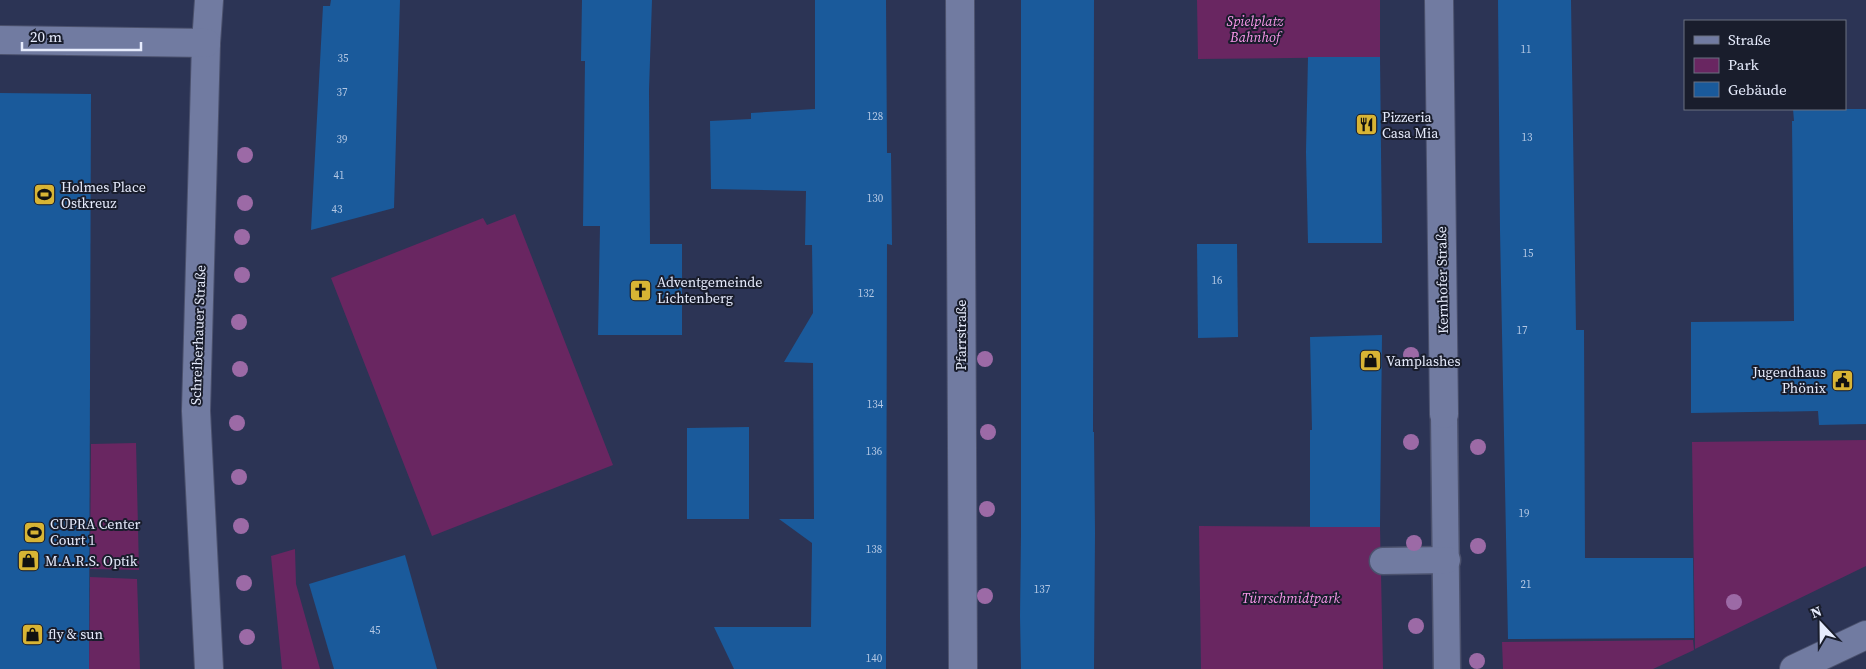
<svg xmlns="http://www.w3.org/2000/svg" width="1866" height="669" font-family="'Source Serif 4',serif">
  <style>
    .green { fill: #692661 }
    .building { fill: #1a5a9b }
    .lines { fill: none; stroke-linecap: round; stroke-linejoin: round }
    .pedestrian-casing { stroke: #4b516d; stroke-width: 29 }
    .minor-casing { stroke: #4b516d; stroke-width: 30 }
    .pedestrian { stroke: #717ba1; stroke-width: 26 }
    .minor { stroke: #717ba1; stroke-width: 28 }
    .tree { fill: #9c6aa6 }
    .labels { text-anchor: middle; stroke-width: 4; stroke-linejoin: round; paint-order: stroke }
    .number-label { font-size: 11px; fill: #b4c8e4 }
    .park-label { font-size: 14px; font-style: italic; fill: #f897e9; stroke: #191d2c }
    .poi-label { font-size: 14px; fill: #e7ecfd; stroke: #191d2c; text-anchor: start }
    .street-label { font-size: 14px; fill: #e7ecfd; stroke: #191d2c }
  </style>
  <rect width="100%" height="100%" fill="#2c3455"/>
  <g class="green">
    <polygon points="1197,0 1380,0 1380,57 1198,59"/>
    <polygon points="515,214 613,465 432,536 331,278 483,218 487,225"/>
    <polygon points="1866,440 1866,566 1695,649 1692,442"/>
    <polygon points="136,443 139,570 90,569 91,444"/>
    <polygon points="1199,526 1380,527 1383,669 1201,669"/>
    <polygon points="295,549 296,584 320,669 282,669 271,556"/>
    <polygon points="90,577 137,579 140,669 89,669"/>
    <polygon points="1693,640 1694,650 1653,669 1503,669 1502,642"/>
  </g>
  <g class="building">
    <polygon points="331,0 400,0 394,208 311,230 323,6 330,6"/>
    <polygon points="582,0 652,0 649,90 650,244 682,244 682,335 598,335 600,226 583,226 585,61 581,61"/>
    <polygon points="815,0 886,0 887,153 891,153 892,245 887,244 886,669 734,669 714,627 811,627 812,543 779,519 814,519 813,363 784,362 813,313 812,245 805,245 806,191 711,189 710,121 751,119 751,113 815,109"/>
    <polygon points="1021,0 1094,0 1093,432 1094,432 1095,533 1094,669 1021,669 1020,616 1021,534"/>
    <polygon points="1498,0 1571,0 1576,330 1584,330 1585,558 1693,558 1694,638 1508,639 1500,231"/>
    <polygon points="1308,57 1380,57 1382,243 1308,243 1306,152"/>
    <polygon points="0,93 91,94 89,669 0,669"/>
    <polygon points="1793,109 1866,109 1866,424 1819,425 1818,411 1691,413 1691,322 1794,321 1792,121 1794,121"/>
    <polygon points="1197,244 1237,244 1238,337 1198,338"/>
    <polygon points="1382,335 1380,527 1310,527 1310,430 1312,430 1310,337"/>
    <polygon points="749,427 749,519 687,519 687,428"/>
    <polygon points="405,555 437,669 334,669 309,584"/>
  </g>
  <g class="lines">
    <defs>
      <g id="pedestrian">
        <polyline points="1444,414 1447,669"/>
        <polyline points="1383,561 1447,560"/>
      </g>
      <g id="minor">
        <polyline points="209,0 206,43 196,411 209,669"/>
        <polyline points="960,0 963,669"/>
        <polyline points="1439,0 1444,414"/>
        <polyline points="0,40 206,43"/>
        <polyline points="1794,669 1866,635"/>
      </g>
    </defs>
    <use href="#pedestrian" class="pedestrian-casing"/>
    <use href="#minor" class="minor-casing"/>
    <use href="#pedestrian" class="pedestrian"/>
    <use href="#minor" class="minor"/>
  </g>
  <g class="tree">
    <circle cx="245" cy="155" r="8"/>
    <circle cx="245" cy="203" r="8"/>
    <circle cx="242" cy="237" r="8"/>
    <circle cx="242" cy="275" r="8"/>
    <circle cx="239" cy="322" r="8"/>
    <circle cx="1411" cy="355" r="8"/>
    <circle cx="985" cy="359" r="8"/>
    <circle cx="240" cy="369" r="8"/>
    <circle cx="237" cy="423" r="8"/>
    <circle cx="988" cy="432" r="8"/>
    <circle cx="1411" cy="442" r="8"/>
    <circle cx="1478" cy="447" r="8"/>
    <circle cx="239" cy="477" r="8"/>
    <circle cx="987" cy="509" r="8"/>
    <circle cx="241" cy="526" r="8"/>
    <circle cx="1414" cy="543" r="8"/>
    <circle cx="1478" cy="546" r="8"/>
    <circle cx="244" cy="583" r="8"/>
    <circle cx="985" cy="596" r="8"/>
    <circle cx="1734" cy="602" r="8"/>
    <circle cx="1416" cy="626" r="8"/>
    <circle cx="247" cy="637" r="8"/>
    <circle cx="1477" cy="661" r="8"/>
  </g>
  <defs>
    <symbol id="restaurant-square" viewBox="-11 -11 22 22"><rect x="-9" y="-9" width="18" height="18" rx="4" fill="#d8b434" stroke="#191d2c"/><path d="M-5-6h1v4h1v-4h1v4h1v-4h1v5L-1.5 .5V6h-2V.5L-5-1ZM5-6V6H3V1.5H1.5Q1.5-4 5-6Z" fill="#111"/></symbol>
    <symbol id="stadium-square" viewBox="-11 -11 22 22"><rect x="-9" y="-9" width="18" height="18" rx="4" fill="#d8b434" stroke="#191d2c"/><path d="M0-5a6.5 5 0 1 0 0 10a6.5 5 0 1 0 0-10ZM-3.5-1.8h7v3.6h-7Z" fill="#111"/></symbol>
    <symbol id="church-square" viewBox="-11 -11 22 22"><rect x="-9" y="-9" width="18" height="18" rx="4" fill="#d8b434" stroke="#191d2c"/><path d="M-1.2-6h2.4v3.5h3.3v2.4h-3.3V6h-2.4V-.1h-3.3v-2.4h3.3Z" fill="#111"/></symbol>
    <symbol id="shop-square" viewBox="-11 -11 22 22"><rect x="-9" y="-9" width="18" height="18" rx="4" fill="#d8b434" stroke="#191d2c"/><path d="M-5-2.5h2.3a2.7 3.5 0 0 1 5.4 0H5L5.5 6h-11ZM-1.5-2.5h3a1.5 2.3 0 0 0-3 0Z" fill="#111"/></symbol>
    <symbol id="civic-square" viewBox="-11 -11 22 22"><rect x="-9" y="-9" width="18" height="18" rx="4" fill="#d8b434" stroke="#191d2c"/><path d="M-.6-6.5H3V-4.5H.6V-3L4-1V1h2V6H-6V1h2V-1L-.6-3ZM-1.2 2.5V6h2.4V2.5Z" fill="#111"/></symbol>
  </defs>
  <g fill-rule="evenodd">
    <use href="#restaurant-square" x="1354" y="112" width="25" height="25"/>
    <use href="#stadium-square" x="32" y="182" width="25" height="25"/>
    <use href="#church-square" x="628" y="278" width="25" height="25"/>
    <use href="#shop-square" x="1358" y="348" width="25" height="25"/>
    <use href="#civic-square" x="1830" y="368" width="25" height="25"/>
    <use href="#stadium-square" x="22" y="520" width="25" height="25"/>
    <use href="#shop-square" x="16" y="548" width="25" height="25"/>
    <use href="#shop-square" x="20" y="622" width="25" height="25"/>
  </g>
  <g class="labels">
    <g class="number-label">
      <text x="1526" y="53">11</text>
      <text x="343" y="62">35</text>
      <text x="342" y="96">37</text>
      <text x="875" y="120">128</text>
      <text x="1527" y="141">13</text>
      <text x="342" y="143">39</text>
      <text x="339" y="179">41</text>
      <text x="875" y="202">130</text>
      <text x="337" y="213">43</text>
      <text x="1528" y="257">15</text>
      <text x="1217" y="284">16</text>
      <text x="866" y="297">132</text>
      <text x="1522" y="334">17</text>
      <text x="875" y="408">134</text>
      <text x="874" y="455">136</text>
      <text x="1524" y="517">19</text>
      <text x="874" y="553">138</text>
      <text x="1526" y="588">21</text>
      <text x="1042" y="593">137</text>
      <text x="375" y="634">45</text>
      <text x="874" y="662">140</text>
    </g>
    <g class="park-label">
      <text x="1255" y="26">Spielplatz<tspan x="1255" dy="16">Bahnhof</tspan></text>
      <text x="1291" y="603">Türrschmidtpark</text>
    </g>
    <g class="poi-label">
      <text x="1382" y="122">Pizzeria<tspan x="1382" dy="16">Casa Mia</tspan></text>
      <text x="61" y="192">Holmes Place<tspan x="61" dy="16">Ostkreuz</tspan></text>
      <text x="657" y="287">Adventgemeinde<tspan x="657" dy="16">Lichtenberg</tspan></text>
      <text x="1386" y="366">Vamplashes</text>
      <text x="1826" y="377" text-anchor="end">Jugendhaus<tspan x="1826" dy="16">Phönix</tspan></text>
      <text x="50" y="529">CUPRA Center<tspan x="50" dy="16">Court 1</tspan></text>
      <text x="45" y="566">M.A.R.S. Optik</text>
      <text x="48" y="639">fly &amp; sun</text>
    </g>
    <g class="street-label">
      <text transform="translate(1442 280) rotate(-91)" y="5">Kernhofer Straße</text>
      <text transform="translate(198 335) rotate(-88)" y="5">Schreiberhauer Straße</text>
      <text transform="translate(961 335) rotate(-90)" y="5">Pfarrstraße</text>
    </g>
  </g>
  <rect x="1684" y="20" width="162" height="90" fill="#191d2c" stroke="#6b7080"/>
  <rect x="1694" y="36" width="25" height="8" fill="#717ba1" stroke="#6b7080"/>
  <text x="1728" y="45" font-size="15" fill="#e7ecfd">Straße</text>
  <rect x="1694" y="58" width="25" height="15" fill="#692661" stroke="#6b7080"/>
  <text x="1728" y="70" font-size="15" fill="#e7ecfd">Park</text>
  <rect x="1694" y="82" width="25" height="15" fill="#1a5a9b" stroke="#6b7080"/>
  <text x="1728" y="95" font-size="15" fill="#e7ecfd">Gebäude</text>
  <g transform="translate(1821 624) rotate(338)" stroke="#191d2c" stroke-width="4" paint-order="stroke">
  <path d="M0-4L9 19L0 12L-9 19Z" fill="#e7ecfd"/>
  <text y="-8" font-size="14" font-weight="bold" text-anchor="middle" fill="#e7ecfd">N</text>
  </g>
  <path d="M22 42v8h119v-8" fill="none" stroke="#e7ecfd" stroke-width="2.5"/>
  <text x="30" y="42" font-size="15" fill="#e7ecfd" stroke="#191d2c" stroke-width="4" paint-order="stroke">20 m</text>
</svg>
